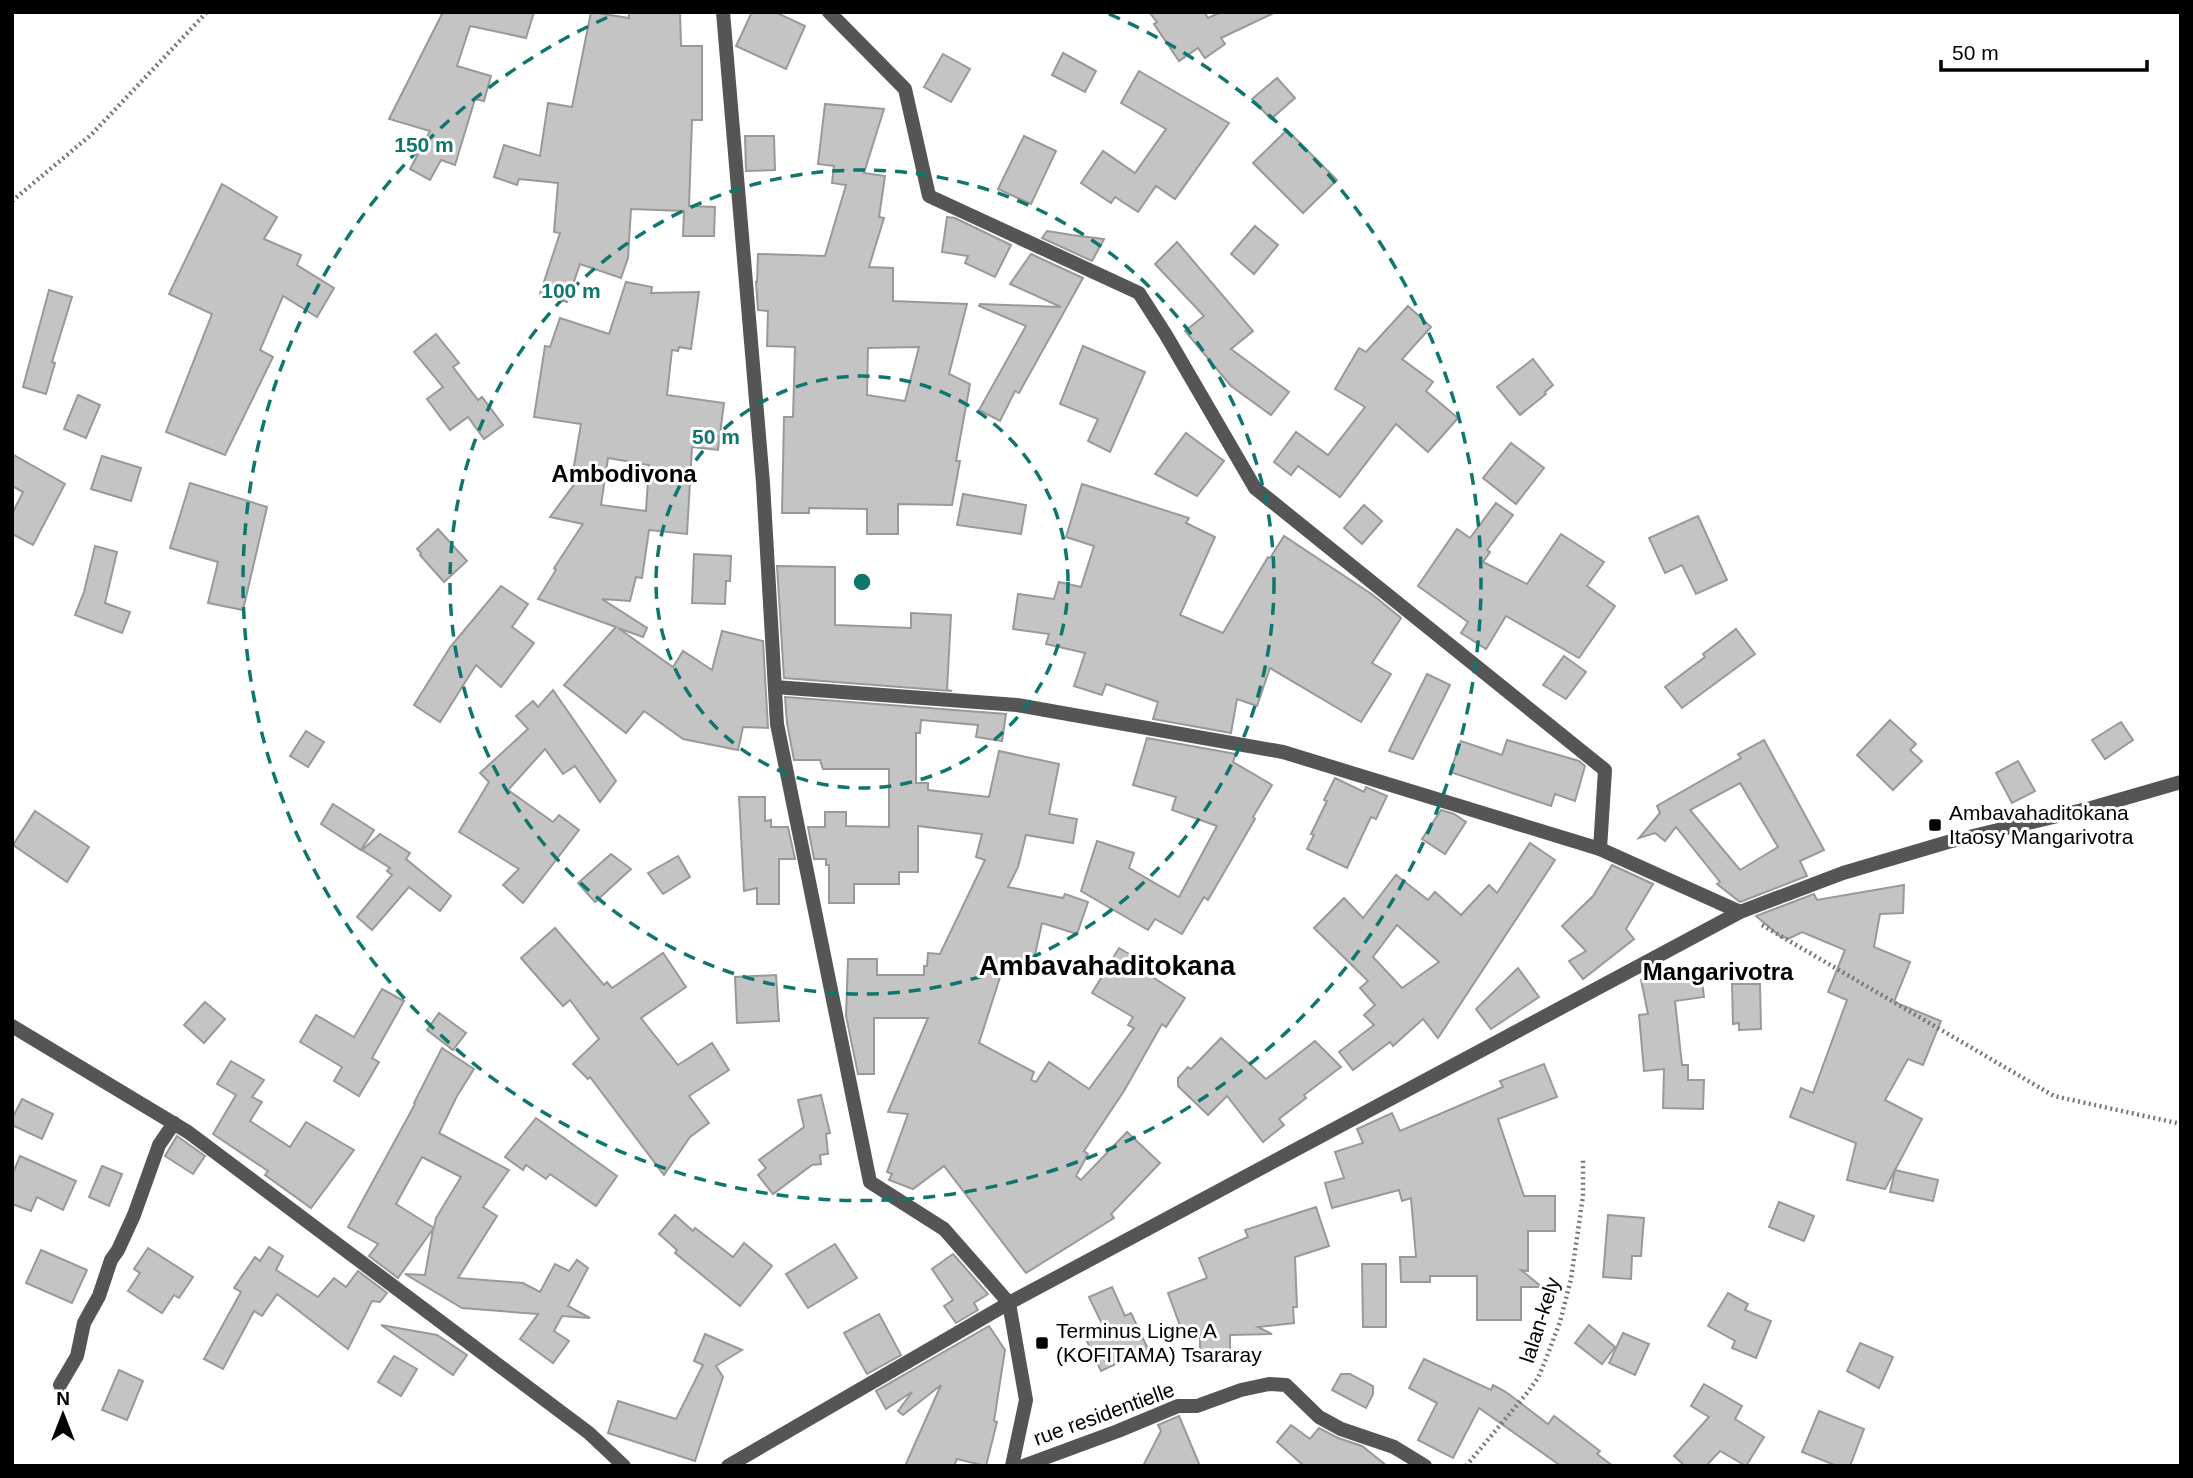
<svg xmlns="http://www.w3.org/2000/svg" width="2193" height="1478" font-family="Helvetica,sans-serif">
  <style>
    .building { fill: #c4c4c4; stroke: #999; stroke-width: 2; fill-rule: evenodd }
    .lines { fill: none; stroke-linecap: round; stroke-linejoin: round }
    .path { stroke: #777; stroke-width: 4.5; stroke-dasharray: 2 3.5; stroke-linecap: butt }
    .street { stroke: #555; stroke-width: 14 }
    .ring { fill: none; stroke: #0f766e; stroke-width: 3.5; stroke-dasharray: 12 9 }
    .poi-dot { fill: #000; stroke: #fff; stroke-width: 2.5 }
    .labels { text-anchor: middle; stroke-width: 6; stroke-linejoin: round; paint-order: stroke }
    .poi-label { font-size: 21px; fill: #000; stroke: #fff; text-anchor: start }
    .street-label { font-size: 21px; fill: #000; stroke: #fff }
    .quarter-label { font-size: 24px; font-weight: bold; fill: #000; stroke: #fff }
    .district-label { font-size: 28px; font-weight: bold; fill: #000; stroke: #fff }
    .centre { fill: #0f766e; stroke: #fff; stroke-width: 3.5 }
    .ring-label { font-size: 21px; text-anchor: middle; font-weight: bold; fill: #0f766e; stroke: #fff; stroke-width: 6; stroke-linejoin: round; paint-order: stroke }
  </style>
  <rect width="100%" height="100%" fill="#fff"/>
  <g class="building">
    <polygon points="443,12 534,12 526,38 470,26 457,66 491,76 484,101 475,99 455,165 441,160 430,180 410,169 430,131 389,119"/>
    <polygon points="591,12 629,18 629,12 680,12 681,46 702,46 702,120 692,120 689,206 715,207 714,236 683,236 684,211 631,209 628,258 621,278 580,264 567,302 540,294 560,233 554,232 558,183 519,179 517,185 494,177 504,145 540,156 548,103 572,107"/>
    <polygon points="752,12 775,12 805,26 786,69 736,46"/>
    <polygon points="1149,12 1204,12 1208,18 1221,12 1276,12 1221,38 1225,44 1205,58 1198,48 1179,61 1154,24 1157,22"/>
    <polygon points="1063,53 1096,71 1085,92 1052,75"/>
    <polygon points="943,54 970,69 951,102 924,87"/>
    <polygon points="1139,71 1229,123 1175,199 1156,186 1138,212 1115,197 1111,203 1081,183 1103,151 1135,173 1166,129 1121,103"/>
    <polygon points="1277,78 1295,98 1271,119 1252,99"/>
    <path d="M 825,104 L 884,109 L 864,173 L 885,176 L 879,217 L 884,218 L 869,267 L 893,268 L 893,301 L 967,304 L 949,374 L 970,384 L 956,461 L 960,461 L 952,505 L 898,504 L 898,534 L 867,534 L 867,509 L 809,508 L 809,513 L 782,513 L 784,417 L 793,417 L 795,347 L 767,346 L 768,311 L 758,310 L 756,282 L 757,282 L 758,254 L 825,256 L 846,185 L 832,183 L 834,166 L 818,164 ZM 919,347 L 905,401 L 867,395 L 868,348 Z"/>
    <polygon points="1287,130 1337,180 1303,213 1253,163"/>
    <polygon points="745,136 774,136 775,170 746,171"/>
    <polygon points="1024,136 1056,151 1031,204 998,189"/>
    <polygon points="222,184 277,217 264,239 301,255 297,265 334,288 317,317 283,296 260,350 273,357 225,455 166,432 212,314 169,294"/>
    <polygon points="947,217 955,218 1011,245 995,277 965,263 968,256 942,252"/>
    <polygon points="1255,226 1278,245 1254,274 1231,254"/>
    <polygon points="1047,231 1072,235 1104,239 1092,261 1042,238"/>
    <polygon points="1177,242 1253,331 1231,349 1289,392 1271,415 1231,386 1185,331 1204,316 1155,264"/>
    <polygon points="1031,254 1083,278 1019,393 1015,391 1000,421 979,410 1026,326 979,306 980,304 1061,307 1010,284"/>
    <path d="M 626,282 L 652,287 L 651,293 L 699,292 L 691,349 L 679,347 L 678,351 L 672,350 L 667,395 L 724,403 L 718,450 L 692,447 L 687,534 L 649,530 L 642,578 L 636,577 L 630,601 L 602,599 L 647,628 L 643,637 L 618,628 L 673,667 L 683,651 L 712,670 L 722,631 L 763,641 L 768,728 L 743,727 L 738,750 L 683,739 L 644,711 L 626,733 L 564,685 L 616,627 L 538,599 L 556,570 L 554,568 L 583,524 L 550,517 L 576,482 L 572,478 L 581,424 L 534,417 L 545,346 L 550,347 L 560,318 L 609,334 ZM 608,458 L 649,465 L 646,511 L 601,505 Z"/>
    <polygon points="49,290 72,297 52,362 55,363 46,394 23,387"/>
    <polygon points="1408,306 1431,327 1402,359 1433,382 1426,391 1458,418 1428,452 1396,424 1340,497 1298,466 1291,475 1274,462 1296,432 1328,455 1365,407 1335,389 1359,348 1366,352"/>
    <polygon points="436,334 459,363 453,367 478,400 482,397 503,425 484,439 468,417 450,430 427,399 443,387 414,352"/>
    <polygon points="1083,346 1145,372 1110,452 1088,441 1098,419 1060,404"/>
    <polygon points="1533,359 1553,385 1545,392 1546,394 1520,415 1497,387"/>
    <polygon points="78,395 100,405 86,438 64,429"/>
    <polygon points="1186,433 1224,461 1197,496 1155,474"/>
    <polygon points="1511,443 1544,468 1516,504 1483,478"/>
    <polygon points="12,454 65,484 33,545 12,534 12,514 23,492 12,486"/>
    <polygon points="102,456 141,468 131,501 91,489"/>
    <polygon points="190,483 267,507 243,610 208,603 218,562 170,548"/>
    <polygon points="1082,484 1189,518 1186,523 1215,537 1180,615 1223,633 1268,557 1270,558 1284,536 1373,595 1401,618 1372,663 1391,674 1361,722 1270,668 1257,706 1237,699 1231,733 1153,719 1158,702 1106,684 1102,695 1074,686 1085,653 1046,644 1049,634 1013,629 1018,594 1054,599 1059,582 1081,587 1094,546 1066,537"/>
    <polygon points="963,494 1026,505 1021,534 957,525"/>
    <polygon points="1496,503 1513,515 1487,550 1490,552 1483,562 1527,584 1561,534 1604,562 1587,586 1615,606 1579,658 1506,616 1486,649 1461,633 1468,622 1418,586 1457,529 1470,538"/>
    <polygon points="1364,505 1382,521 1362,544 1344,528"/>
    <polygon points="1698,516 1727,580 1696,594 1682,565 1665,573 1649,538"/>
    <polygon points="438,529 467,561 444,582 420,555 421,553 417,549"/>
    <polygon points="95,546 117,552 105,603 130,612 122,633 75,615 84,592"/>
    <polygon points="694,554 731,556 730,581 726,581 725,604 692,603"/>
    <polygon points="777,566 835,567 835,625 911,628 911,613 951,615 947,690 952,691 784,678"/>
    <polygon points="501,586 528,604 512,627 534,643 501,687 476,665 440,722 414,705 451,646"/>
    <polygon points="1736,629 1755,654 1682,708 1665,687 1705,657 1703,654"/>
    <polygon points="1564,656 1586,672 1566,699 1543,685"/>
    <polygon points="1427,674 1450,685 1413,759 1389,751"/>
    <polygon points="553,690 616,781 600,802 575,766 563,774 545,749 508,790 553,822 559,815 579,830 523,903 503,885 519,869 459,832 489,782 480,773 528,729 516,716 533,701 538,707"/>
    <polygon points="785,697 1006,714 1002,741 976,737 978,725 921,720 920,733 916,733 916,783 928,783 928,790 989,797 999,751 1059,764 1049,814 1077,819 1073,843 1026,835 1018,867 1008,887 1063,898 1065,894 1088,902 1077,934 1042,923 1030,977 1002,971 979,1043 1034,1072 1031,1080 1036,1082 1049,1062 1089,1089 1134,1028 1128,1025 1133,1017 1092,993 1119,948 1141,961 1137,967 1185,998 1166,1027 1162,1024 1124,1091 1084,1151 1088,1154 1076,1176 1081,1180 1127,1132 1160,1163 1111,1214 1114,1218 1026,1273 944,1166 913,1189 889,1180 892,1174 887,1172 908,1114 888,1112 928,1018 874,1018 874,1074 858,1074 846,1016 848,959 877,959 877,975 924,975 924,966 927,966 928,953 940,954 985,860 976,857 982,834 918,826 918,872 899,872 899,884 854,884 854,903 829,903 829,865 826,865 826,859 814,859 808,827 825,827 825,812 846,812 846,826 889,827 889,769 823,769 820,760 794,760 787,723"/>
    <polygon points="1890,720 1916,744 1910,750 1922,761 1893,790 1857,755"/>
    <polygon points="2121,722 2133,740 2105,759 2092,740"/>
    <polygon points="306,731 324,742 308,767 290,756"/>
    <polygon points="1147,738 1236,754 1233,762 1272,785 1253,817 1255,819 1208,900 1204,897 1182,934 1155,919 1148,930 1081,891 1097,841 1134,853 1129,868 1179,897 1217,826 1172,810 1176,797 1133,785"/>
    <polygon points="1507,740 1562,756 1579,761 1585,766 1575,801 1555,794 1551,806 1450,772 1461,741 1502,755"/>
    <path d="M 1764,740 L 1824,850 L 1800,861 L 1807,876 L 1740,902 L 1717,884 L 1720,882 L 1676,827 L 1665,841 L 1655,833 L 1639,838 L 1660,813 L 1657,806 L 1741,758 L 1738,754 ZM 1740,783 L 1778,847 L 1740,870 L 1690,810 Z"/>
    <polygon points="2018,761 2035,791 2012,803 1996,773"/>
    <polygon points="1335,778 1364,792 1366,787 1387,796 1376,819 1371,817 1347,868 1307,849 1314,835 1311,834 1327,801 1324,800"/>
    <polygon points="739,797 765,797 765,821 771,820 771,827 788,827 795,859 779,859 779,904 757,904 757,888 744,891"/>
    <polygon points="333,804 374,830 361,850 321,824"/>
    <polygon points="1441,810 1454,814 1466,822 1445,854 1422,839"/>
    <polygon points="35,811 89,847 67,882 13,845"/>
    <polygon points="380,834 410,853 406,859 451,896 440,911 409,887 372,930 357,917 392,875 387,871 390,868 362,850"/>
    <path d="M 1530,843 L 1555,860 L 1438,1038 L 1423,1019 L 1393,1046 L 1390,1042 L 1353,1070 L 1339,1052 L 1374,1025 L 1364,1015 L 1375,1005 L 1360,988 L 1368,981 L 1314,928 L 1344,898 L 1363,918 L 1396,875 L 1428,900 L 1435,892 L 1461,915 L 1489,885 L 1497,893 ZM 1397,925 L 1439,962 L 1402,988 L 1373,957 Z"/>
    <polygon points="611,854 631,869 595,902 578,883"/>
    <polygon points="678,856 690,877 663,894 648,873"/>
    <polygon points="1612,865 1653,884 1626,929 1634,939 1583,979 1569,961 1586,951 1562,926 1593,896"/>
    <polygon points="1904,885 1903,913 1880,914 1874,947 1910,962 1894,1002 1941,1021 1923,1065 1908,1059 1885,1100 1922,1119 1885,1189 1847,1180 1856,1143 1790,1117 1801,1088 1813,1093 1847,1000 1828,992 1845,950 1802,932 1788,939 1785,937 1782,938 1756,916 1814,894 1817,900"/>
    <polygon points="555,928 604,985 607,982 612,988 663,953 686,987 641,1018 678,1065 712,1043 729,1070 689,1096 709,1123 690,1137 664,1175 590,1077 588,1079 573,1064 599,1039 570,1000 563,1006 521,958"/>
    <polygon points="1700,967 1704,997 1675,1001 1682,1065 1688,1065 1688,1080 1704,1080 1703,1109 1663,1108 1664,1069 1644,1071 1639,1015 1648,1014 1641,980 1670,971"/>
    <polygon points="1518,968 1539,997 1491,1029 1476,1009"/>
    <polygon points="776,975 779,1021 737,1023 735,977"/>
    <polygon points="1732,984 1760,984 1761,1029 1739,1030 1739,1023 1733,1024"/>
    <polygon points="382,989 404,1001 372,1058 379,1062 359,1096 334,1081 342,1067 300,1042 316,1015 354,1037"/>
    <polygon points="205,1002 225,1019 204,1043 184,1025"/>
    <polygon points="439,1013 466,1033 453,1050 427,1030"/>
    <polygon points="1221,1038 1266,1079 1315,1041 1341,1067 1304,1095 1306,1098 1279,1119 1284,1125 1263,1142 1227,1096 1208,1115 1178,1086 1178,1078 1188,1067 1191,1069"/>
    <path d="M 442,1048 L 474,1069 L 457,1096 L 439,1133 L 509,1170 L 483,1207 L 497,1216 L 458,1278 L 523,1283 L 540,1292 L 555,1264 L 569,1271 L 577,1260 L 588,1268 L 568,1306 L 590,1318 L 562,1316 L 554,1331 L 569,1341 L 553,1363 L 520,1339 L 538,1314 L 462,1308 L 405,1274 L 425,1275 L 433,1229 L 398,1278 L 369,1256 L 378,1244 L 348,1227 L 415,1104 L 414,1103 ZM 422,1157 L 461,1177 L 436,1218 L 434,1228 L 396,1204 Z"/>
    <polygon points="231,1061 264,1080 252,1097 262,1102 250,1121 290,1147 306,1122 354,1150 311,1208 265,1175 268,1171 213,1134 236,1095 217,1084"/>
    <polygon points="1544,1064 1557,1097 1498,1119 1524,1196 1555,1196 1555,1231 1528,1231 1528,1271 1521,1270 1542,1287 1521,1287 1521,1320 1477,1320 1477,1276 1430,1276 1430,1282 1401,1282 1400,1257 1416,1257 1411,1198 1402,1201 1399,1190 1332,1208 1325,1183 1344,1178 1335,1152 1363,1143 1357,1129 1392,1113 1400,1131 1503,1087 1500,1081"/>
    <polygon points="821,1095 830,1133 826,1134 828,1154 820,1155 821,1164 812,1165 773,1194 758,1175 766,1168 759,1160 804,1127 798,1100"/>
    <polygon points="22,1099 53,1114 42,1139 12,1125 12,1119"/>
    <polygon points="536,1118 617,1176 596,1206 550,1174 546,1179 526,1165 523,1170 505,1157"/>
    <polygon points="177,1136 205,1156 193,1174 165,1156"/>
    <polygon points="20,1156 76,1181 63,1210 37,1197 31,1211 12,1204 12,1175"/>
    <polygon points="102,1166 122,1174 109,1206 89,1197"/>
    <polygon points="1895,1170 1938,1180 1933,1201 1890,1192"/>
    <polygon points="1779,1202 1814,1216 1804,1241 1769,1227"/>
    <polygon points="1316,1207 1329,1246 1295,1257 1297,1307 1293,1307 1294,1323 1258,1327 1272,1334 1230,1335 1230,1358 1200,1359 1200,1331 1185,1339 1168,1293 1207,1278 1199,1258 1248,1237 1245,1230"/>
    <polygon points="675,1215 693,1231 695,1228 733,1257 744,1243 772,1266 740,1306 675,1253 677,1250 659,1234"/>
    <polygon points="1608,1215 1644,1218 1641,1256 1632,1256 1631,1279 1603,1277"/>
    <polygon points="835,1244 857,1278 808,1308 786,1274"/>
    <polygon points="269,1247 283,1256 276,1270 318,1297 334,1278 346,1287 358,1271 387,1293 380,1302 372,1301 348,1349 277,1294 262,1316 254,1311 223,1369 204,1359 241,1292 234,1288 255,1257 260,1261"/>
    <polygon points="148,1248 193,1277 179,1298 174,1295 162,1313 128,1291 140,1273 134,1269"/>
    <polygon points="41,1250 87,1270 72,1303 26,1283"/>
    <polygon points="953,1254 988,1294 974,1303 978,1310 956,1323 944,1306 953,1300 932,1269"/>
    <polygon points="1362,1264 1386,1264 1386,1327 1363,1327"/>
    <polygon points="1112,1287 1125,1316 1131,1313 1148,1349 1101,1371 1084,1335 1103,1326 1089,1297"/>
    <polygon points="1728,1293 1748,1304 1745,1310 1771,1321 1756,1358 1732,1348 1735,1341 1708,1326"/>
    <polygon points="879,1314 901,1355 867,1374 844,1333"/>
    <polygon points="381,1325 437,1335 467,1355 453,1375"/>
    <polygon points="1589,1325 1615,1347 1602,1364 1575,1343"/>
    <polygon points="989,1326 1005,1350 994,1421 997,1422 986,1466 957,1459 954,1466 905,1466 941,1385 903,1415 898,1411 912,1392 886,1409 876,1391"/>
    <polygon points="1623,1333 1649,1344 1635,1375 1609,1363"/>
    <polygon points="705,1334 742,1350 716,1366 723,1377 695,1461 608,1433 618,1401 676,1419 703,1365 694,1361"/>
    <polygon points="1860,1343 1893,1357 1879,1388 1847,1371"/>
    <polygon points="394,1356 417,1369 401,1396 378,1382"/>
    <polygon points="1424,1359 1491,1390 1493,1385 1506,1392 1548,1424 1554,1416 1600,1451 1597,1454 1613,1466 1561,1466 1479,1408 1453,1458 1418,1440 1437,1403 1409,1388"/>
    <polygon points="119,1370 143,1381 127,1420 102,1410"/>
    <polygon points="1341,1374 1350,1374 1373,1386 1373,1394 1366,1408 1332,1390"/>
    <polygon points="1704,1384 1742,1406 1735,1419 1764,1437 1746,1466 1720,1451 1706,1466 1685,1466 1674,1456 1709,1417 1691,1406"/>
    <polygon points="1819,1411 1864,1429 1850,1466 1837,1466 1802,1452"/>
    <polygon points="1179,1416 1200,1466 1143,1466 1161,1431 1158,1425"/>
    <polygon points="1291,1425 1310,1439 1319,1428 1338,1438 1362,1446 1387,1466 1304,1466 1277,1442"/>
  </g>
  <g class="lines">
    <g class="path">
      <polyline points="12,201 91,135 207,12"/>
      <polyline points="1762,925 2054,1096 2181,1124"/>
      <polyline points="1466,1466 1527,1393 1538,1378 1546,1359 1560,1322 1571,1279 1583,1196 1583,1158"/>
    </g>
    <g class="street">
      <polyline points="723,12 763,483 777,724 870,1182 944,1229 1009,1303 1026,1400 1012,1466"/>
      <polyline points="829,12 905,89 929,196 1139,293 1166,335 1255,488 1605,770 1600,849"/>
      <polyline points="775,687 1017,705 1283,752 1600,849 1740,912"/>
      <polyline points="12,1026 188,1132 589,1433 624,1466"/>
      <polyline points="60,1385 77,1356 84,1323 99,1296 111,1260 118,1250 134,1215 159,1145 174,1123"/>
      <polyline points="728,1466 1009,1303 1740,912 1843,873 1948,842 2091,808 2181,782"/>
      <polyline points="1023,1466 1118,1431 1178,1406 1197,1406 1241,1390 1269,1384 1286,1385 1319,1417 1341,1429 1394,1447 1425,1466"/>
    </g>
  </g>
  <g class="ring">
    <circle cx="862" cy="582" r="206"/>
    <circle cx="862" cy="582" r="412"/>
    <path d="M1109 14A619 619 0 1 1 615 14"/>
  </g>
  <g class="poi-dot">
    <rect x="1928" y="818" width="14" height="14" rx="3.5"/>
    <rect x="1035" y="1336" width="14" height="14" rx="3.5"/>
  </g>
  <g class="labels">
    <g class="poi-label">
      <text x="1949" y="820">Ambavahaditokana<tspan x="1949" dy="24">Itaosy Mangarivotra</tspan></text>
      <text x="1056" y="1338">Terminus Ligne A<tspan x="1056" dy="24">(KOFITAMA) Tsararay</tspan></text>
    </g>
    <g class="street-label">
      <text transform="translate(1540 1320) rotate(-72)" y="7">lalan-kely</text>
      <text transform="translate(1104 1414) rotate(-20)" y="7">rue residentielle</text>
    </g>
    <g class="quarter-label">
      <text x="624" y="482">Ambodivona</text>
      <text x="1718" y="980">Mangarivotra</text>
    </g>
    <g class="district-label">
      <text x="1107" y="975">Ambavahaditokana</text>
    </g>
  </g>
  <circle cx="862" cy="582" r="10" class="centre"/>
  <g class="ring-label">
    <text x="424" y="152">150 m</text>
    <text x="571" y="298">100 m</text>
    <text x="716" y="444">50 m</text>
  </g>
  <rect width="2193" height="1478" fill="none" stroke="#000000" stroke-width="28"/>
  <g transform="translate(63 1415)" stroke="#ffffff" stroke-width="5" paint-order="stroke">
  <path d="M0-5L12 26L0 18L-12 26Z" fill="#000000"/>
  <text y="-10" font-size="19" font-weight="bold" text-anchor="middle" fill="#000000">N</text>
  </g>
  <path d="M1941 60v10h206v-10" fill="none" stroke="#000000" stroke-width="3.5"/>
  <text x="1952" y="60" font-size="21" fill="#000000" stroke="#ffffff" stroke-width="5" paint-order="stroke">50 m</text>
</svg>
